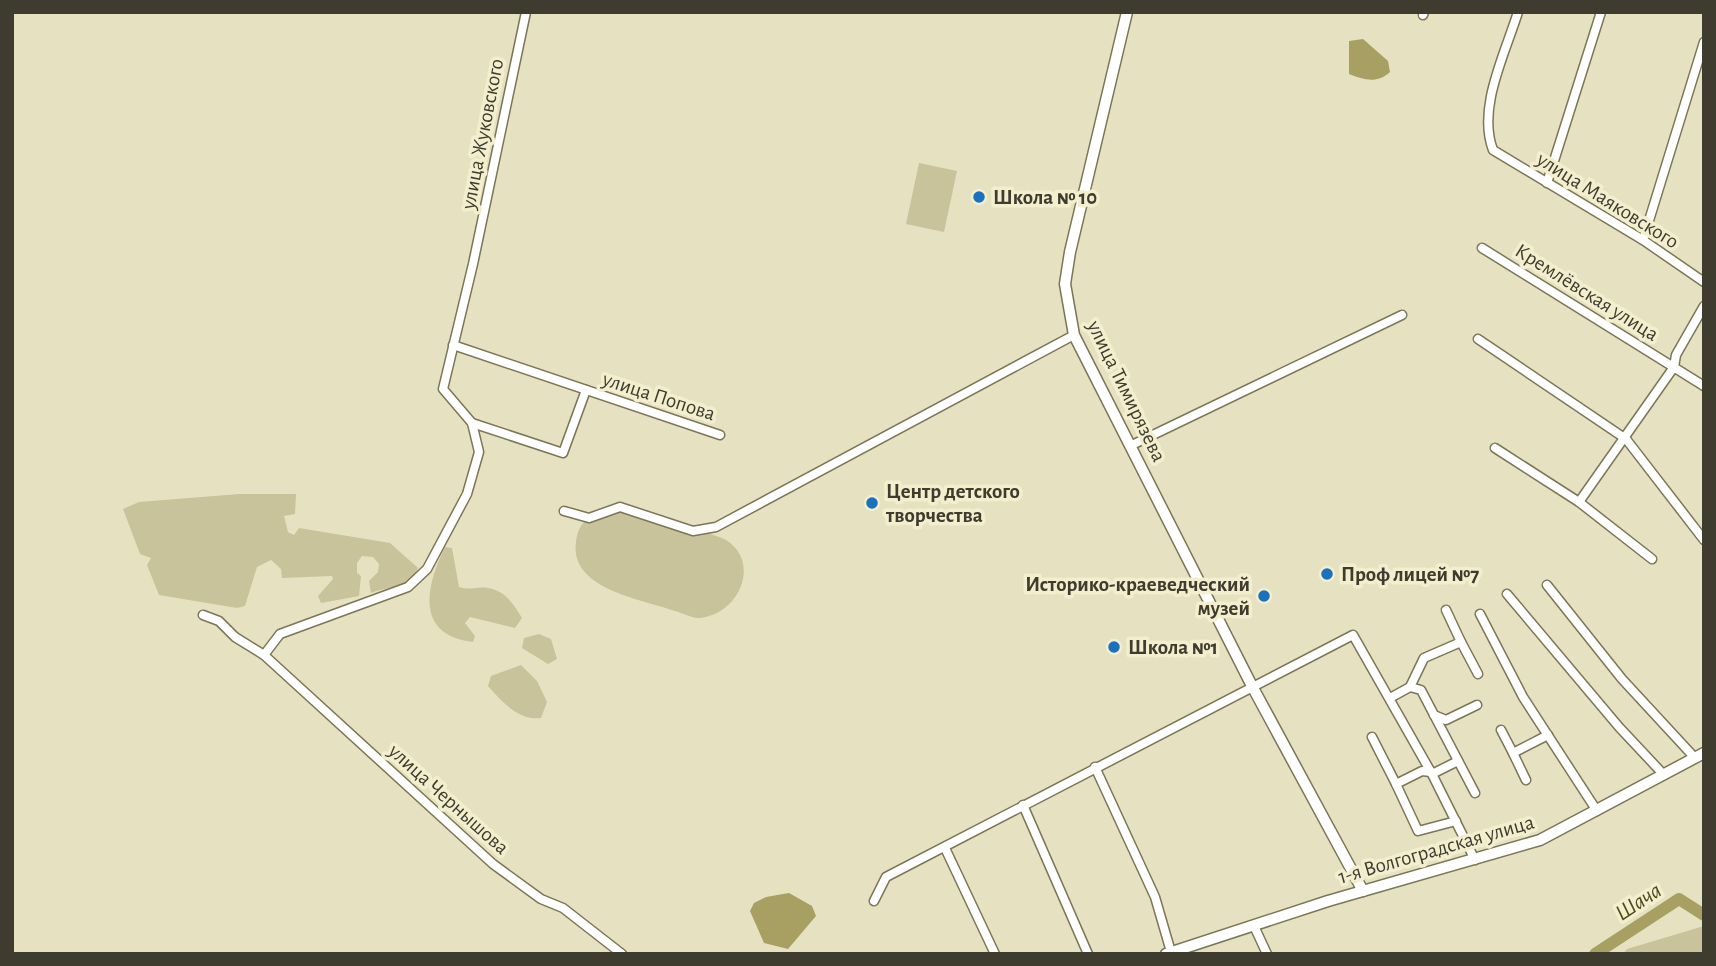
<svg xmlns="http://www.w3.org/2000/svg" width="1716" height="966" font-family="'Alegreya Sans',sans-serif">
  <style>
    .green { fill: #c9c39b }
    .water { fill: #a89f63 }
    .lines { fill: none; stroke-linecap: round; stroke-linejoin: round }
    .river { stroke: #a89f63; stroke-width: 12 }
    .minor-casing { stroke: #7a7658; stroke-width: 11 }
    .tertiary-casing { stroke: #7a7658; stroke-width: 13 }
    .minor { stroke: #fff; stroke-width: 8 }
    .tertiary { stroke: #fff; stroke-width: 10 }
    .poi-dot { fill: #1a71be; stroke: #f3efce; stroke-width: 2.5 }
    .labels { text-anchor: middle; stroke-width: 7; stroke-linejoin: round; paint-order: stroke }
    .street-label { font-size: 21px; fill: #3e3c2f; stroke: #f3efce }
    .poi-label { font-size: 21px; font-weight: bold; fill: #3e3c2f; stroke: #f3efce; text-anchor: start }
    .water-label { font-size: 23px; font-style: italic; fill: #50491a; stroke: #f3efce }
  </style>
  <rect width="100%" height="100%" fill="#e6e2c1"/>
  <g class="green">
    <polygon points="919,163 957,171 944,232 906,224"/>
    <path d="M 239,494 L 296,494 L 295,514 L 284,516 L 288,532 L 294,535 L 299,528 L 390,543 L 418,568 C 411,588 388,586 371,593 L 369,581 L 378,572 L 379,564 L 373,557 L 362,556 L 357,563 L 357,573 L 361,576 L 359,596 L 321,603 L 318,596 L 333,579 L 332,576 L 282,578 L 281,569 L 271,560 L 257,567 L 245,606 L 237,608 L 159,595 L 147,565 L 151,558 L 140,554 L 123,509 L 139,502 Z"/>
    <path d="M 620,504 C 645,512 670,521 696,530 C 705,533 717,535 726,540 C 761,562 740,613 701,618 C 693,619 683,613 675,611 C 641,599 569,589 576,542 C 579,516 597,512 620,504 Z"/>
    <path d="M 445,547 L 452,548 L 459,587 C 471,591 478,586 488,588 C 506,591 514,605 522,618 L 515,628 L 470,617 L 465,623 L 475,636 L 473,642 C 414,635 426,586 445,547 Z"/>
    <polygon points="539,634 551,639 557,659 548,664 522,648 524,638"/>
    <path d="M 521,665 L 537,681 L 547,702 L 541,718 C 519,721 502,702 488,686 L 491,676 Z"/>
    <polygon points="1704,926 1704,954 1623,954 1627,949"/>
  </g>
  <g class="water">
    <path d="M 1363,39 L 1388,61 L 1390,72 C 1377,84 1364,80 1349,74 L 1349,41 Z"/>
    <polygon points="789,893 812,906 816,916 788,949 764,943 750,911 754,903 766,897"/>
  </g>
  <g class="lines">
    <polyline class="river" points="1595,954 1679,899 1704,915"/>
    <defs>
      <g id="minor">
        <path d="M 1518,12 C 1505,54 1477,108 1493,150 L 1643,240 L 1704,282"/>
        <polyline points="1423,15 1424,12"/>
        <polyline points="1547,183 1601,12"/>
        <polyline points="1643,240 1704,42"/>
        <polyline points="1482,248 1704,386"/>
        <polyline points="1478,339 1626,439 1704,540"/>
        <polyline points="453,345 720,435"/>
        <polyline points="472,423 563,453 586,390"/>
        <polyline points="1132,445 1402,315"/>
        <polyline points="1495,448 1579,502 1652,559"/>
        <polyline points="1579,502 1674,367 1676,355 1704,306"/>
        <polyline points="564,511 589,518 620,507 693,531 716,527 1074,335"/>
        <polyline points="1547,585 1622,679 1695,758"/>
        <polyline points="1507,594 1619,727 1664,775"/>
        <polyline points="1446,610 1461,642"/>
        <polyline points="1480,614 1523,697 1597,811"/>
        <polyline points="203,615 219,621 235,637 264,655 493,864 541,899 563,908 622,954"/>
        <polyline points="264,655 280,634 408,587 427,569 467,494 479,452 472,423 443,389 473,264 526,12"/>
        <polyline points="1410,687 1424,658 1461,642 1478,674"/>
        <polyline points="1390,698 1410,687 1421,690 1475,793"/>
        <polyline points="1434,715 1446,720 1477,705"/>
        <polyline points="1501,730 1513,753 1548,735"/>
        <polyline points="1372,737 1396,784 1422,771 1431,772"/>
        <polyline points="1513,753 1526,780"/>
        <polyline points="1095,767 1155,897 1171,952"/>
        <polyline points="1432,774 1458,761"/>
        <polyline points="1396,784 1418,831 1456,821"/>
        <polyline points="1023,805 1088,954"/>
        <polyline points="945,848 995,954"/>
        <polyline points="874,901 886,877 1353,635 1432,774 1475,860"/>
        <polyline points="1254,926 1267,954"/>
      </g>
      <g id="tertiary">
        <polyline points="1127,12 1070,252 1065,284 1074,335 1252,686 1363,891"/>
        <polyline points="1166,954 1328,901 1540,840 1704,753"/>
      </g>
    </defs>
    <use href="#minor" class="minor-casing"/>
    <use href="#tertiary" class="tertiary-casing"/>
    <use href="#minor" class="minor"/>
    <use href="#tertiary" class="tertiary"/>
  </g>
  <g class="poi-dot">
    <circle cx="979" cy="197" r="7"/>
    <circle cx="872" cy="503" r="7"/>
    <circle cx="1327" cy="574" r="7"/>
    <circle cx="1264" cy="596" r="7"/>
    <circle cx="1114" cy="647" r="7"/>
  </g>
  <g class="labels">
    <g class="street-label">
      <text transform="translate(482 134) rotate(-79)" y="7">улица Жуковского</text>
      <text transform="translate(1608 200) rotate(32)" y="7">улица Маяковского</text>
      <text transform="translate(1587 292) rotate(32)" y="7">Кремлёвская улица</text>
      <text transform="translate(1127 391) rotate(64)" y="7">улица Тимирязева</text>
      <text transform="translate(659 396) rotate(18)" y="7">улица Попова</text>
      <text transform="translate(449 799) rotate(42)" y="7">улица Чернышова</text>
      <text transform="translate(1436 849) rotate(-16)" y="7">1-я Волгоградская улица</text>
    </g>
    <g class="poi-label">
      <text x="993" y="204">Школа № 10</text>
      <text x="886" y="498">Центр детского<tspan x="886" dy="24">творчества</tspan></text>
      <text x="1341" y="581">Проф лицей №7</text>
      <text x="1250" y="591" text-anchor="end">Историко-краеведческий<tspan x="1250" dy="24">музей</tspan></text>
      <text x="1128" y="654">Школа №1</text>
    </g>
    <g class="water-label">
      <text transform="translate(1638 901) rotate(-33)" y="8">Шача</text>
    </g>
  </g>
  <rect width="1716" height="966" fill="none" stroke="#3e3c2f" stroke-width="28"/>
</svg>
